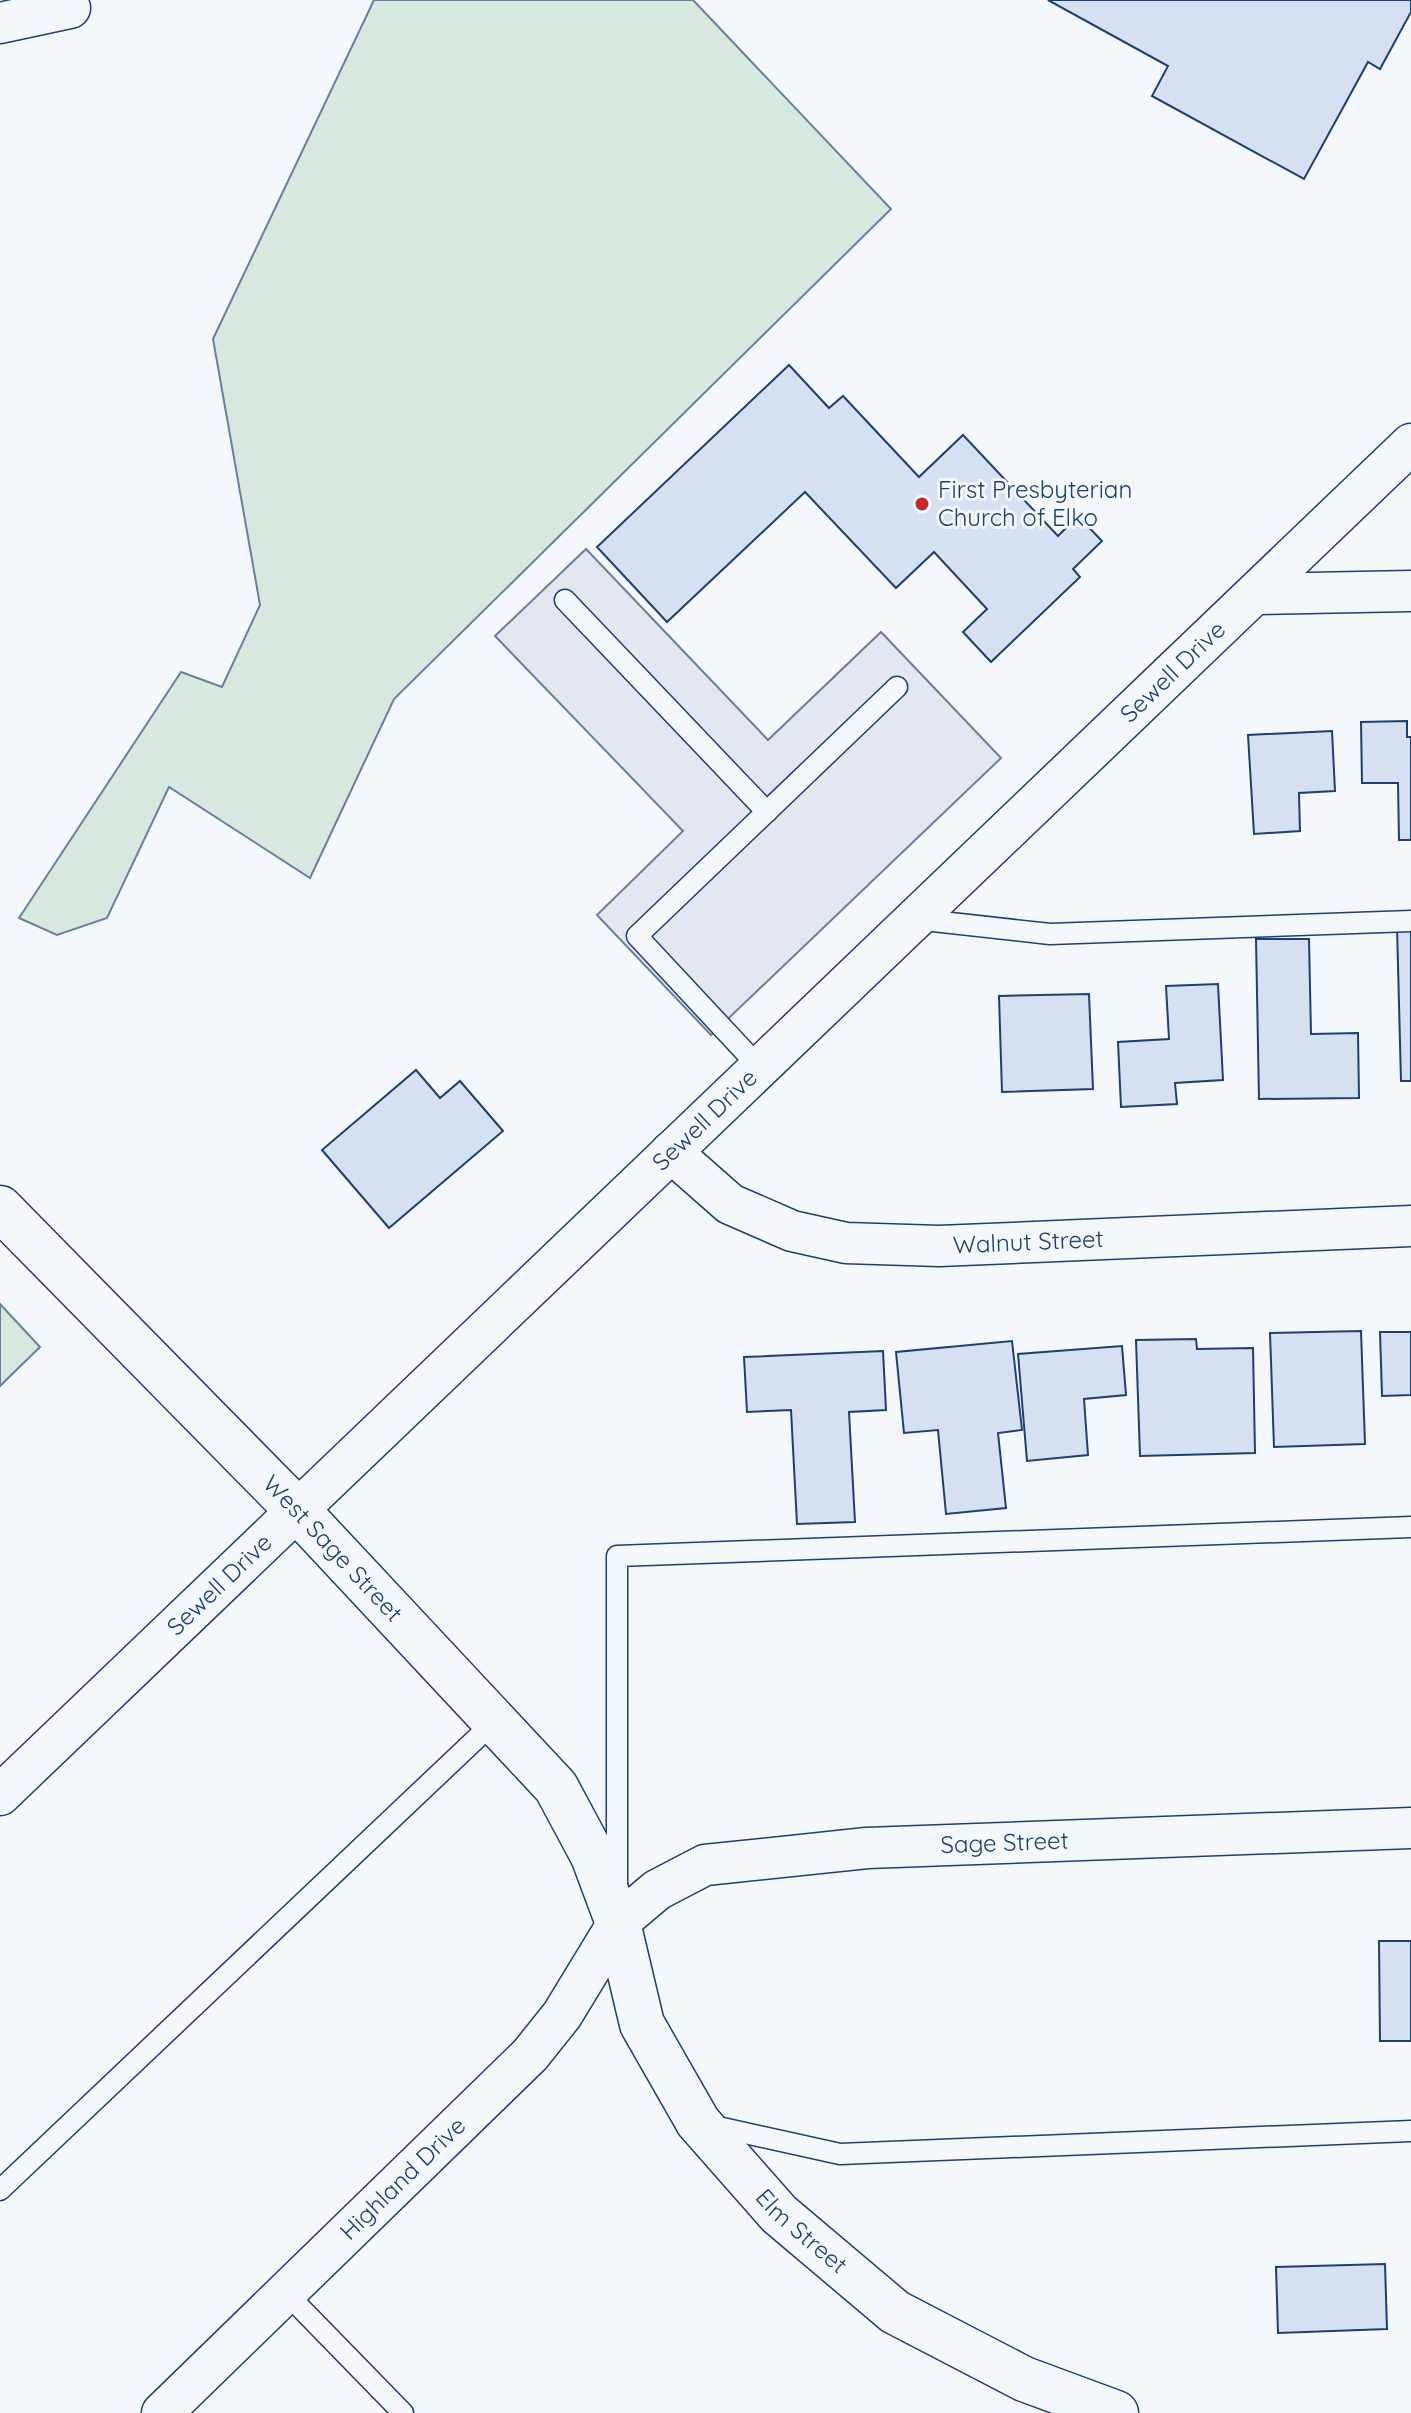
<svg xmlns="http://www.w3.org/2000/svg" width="1411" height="2413" font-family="Quicksand,sans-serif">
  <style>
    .green { fill: #d7e8df; stroke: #687fa3; stroke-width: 2 }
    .parking { fill: #e3e8f0; stroke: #687fa3; stroke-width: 2 }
    .building { fill: #d5e0f0; stroke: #1d3f73; stroke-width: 2 }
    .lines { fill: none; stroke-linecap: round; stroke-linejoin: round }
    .lane-casing { stroke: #1d3f73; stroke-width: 23 }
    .street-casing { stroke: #1d3f73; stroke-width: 43 }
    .secondary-casing { stroke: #1d3f73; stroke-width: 47 }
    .lane { stroke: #f4f7fb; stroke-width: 20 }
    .street { stroke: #f4f7fb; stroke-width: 40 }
    .secondary { stroke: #f4f7fb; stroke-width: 44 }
    .poi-dot { fill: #c62828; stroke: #f4f7fb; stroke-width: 3 }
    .labels { text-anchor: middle; stroke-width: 6; stroke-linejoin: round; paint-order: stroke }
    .poi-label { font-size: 24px; fill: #1d3f73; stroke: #f4f7fb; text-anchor: start }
    .street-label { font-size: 24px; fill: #1d3f73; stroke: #f4f7fb }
  </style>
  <rect width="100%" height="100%" fill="#f4f7fb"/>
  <g class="green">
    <polygon points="374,0 693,0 891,209 394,699 310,878 169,787 107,918 57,935 19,918 181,672 222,687 260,605 213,339"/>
    <polygon points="0,1304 40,1347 0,1386"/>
  </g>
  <polygon class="parking" points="586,549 768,740 881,632 1001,758 711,1035 597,915 683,831 495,636"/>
  <g class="building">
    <polygon points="1048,0 1411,0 1411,12 1380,69 1368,62 1304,179 1152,96 1168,66"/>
    <polygon points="789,365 829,408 843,396 919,477 963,435 1058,536 1078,516 1102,541 1073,569 1080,577 991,662 963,632 987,609 934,552 896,588 805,492 667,622 597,547"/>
    <polygon points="1407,721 1407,737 1411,737 1411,840 1399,840 1398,783 1362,783 1361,722"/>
    <polygon points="1332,731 1335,791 1299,793 1300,831 1254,834 1248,735"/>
    <polygon points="1397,927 1411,927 1411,1081 1401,1081"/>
    <polygon points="1256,939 1309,939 1311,1034 1358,1033 1359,1098 1259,1099"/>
    <polygon points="1218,984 1223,1080 1175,1083 1177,1104 1121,1107 1118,1042 1169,1039 1166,986"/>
    <polygon points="1089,994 1093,1089 1002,1092 999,996"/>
    <polygon points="416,1070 440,1098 460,1081 503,1131 389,1228 322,1150"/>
    <polygon points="1361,1331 1365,1444 1274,1447 1270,1333"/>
    <polygon points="1380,1332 1411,1332 1411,1395 1382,1396"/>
    <polygon points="1196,1339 1197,1349 1253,1348 1255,1453 1140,1456 1136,1340"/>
    <polygon points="1012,1341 1022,1430 998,1433 1006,1508 946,1514 938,1430 904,1433 896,1352"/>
    <polygon points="1122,1346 1126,1395 1084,1399 1088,1455 1027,1461 1018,1354"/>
    <polygon points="883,1351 886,1410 849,1412 855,1522 797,1524 791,1410 747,1412 744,1357"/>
    <polygon points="1379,1941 1411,1941 1411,2041 1380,2041"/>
    <polygon points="1385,2264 1387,2329 1278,2333 1276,2267"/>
  </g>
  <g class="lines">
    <defs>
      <g id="lane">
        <polyline points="565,600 767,812"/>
        <polyline points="915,919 1050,934 1411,921"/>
        <polyline points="760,1068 637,936 897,687"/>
        <polyline points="617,1885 617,1556 1411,1527"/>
        <polyline points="709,2125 840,2154 1411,2131"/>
        <polyline points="0,2190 495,1721"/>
        <polyline points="286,2293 403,2413"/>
      </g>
      <g id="street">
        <polyline points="0,23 70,8"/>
        <polyline points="1257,594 1411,591"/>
        <path id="s1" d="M 671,1152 L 730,1204 L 792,1231 L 846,1243 L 939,1246 L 1411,1226"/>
        <path id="s2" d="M 0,1795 L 1411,444"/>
        <path id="s3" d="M 162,2413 L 530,2055 L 562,2015 L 618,1923 L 657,1890 L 705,1865 L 867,1848 L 1411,1828"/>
      </g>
      <g id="secondary">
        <path id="s4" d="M 0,1208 L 297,1510 L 556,1787 L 593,1856 L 618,1923 L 642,2024 L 698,2122 L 779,2214 L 895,2312 L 1024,2379 L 1116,2413"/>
      </g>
    </defs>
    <use href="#lane" class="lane-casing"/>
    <use href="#street" class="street-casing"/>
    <use href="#secondary" class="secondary-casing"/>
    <use href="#lane" class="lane"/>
    <use href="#street" class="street"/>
    <use href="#secondary" class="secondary"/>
  </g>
  <circle class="poi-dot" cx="922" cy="504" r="8"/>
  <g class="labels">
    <g class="poi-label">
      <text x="938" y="498">First Presbyterian<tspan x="938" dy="28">Church of Elko</tspan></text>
    </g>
    <g class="street-label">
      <text dy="8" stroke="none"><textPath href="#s2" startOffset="1624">Sewell Drive</textPath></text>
      <text dy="8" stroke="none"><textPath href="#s2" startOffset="976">Sewell Drive</textPath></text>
      <text dy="8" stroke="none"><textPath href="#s1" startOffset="384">Walnut Street</textPath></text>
      <text dy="8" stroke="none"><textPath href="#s4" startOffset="476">West Sage Street</textPath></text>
      <text dy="8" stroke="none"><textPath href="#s2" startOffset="304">Sewell Drive</textPath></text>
      <text dy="8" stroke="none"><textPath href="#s3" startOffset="1078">Sage Street</textPath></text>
      <text dy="8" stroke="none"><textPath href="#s3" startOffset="336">Highland Drive</textPath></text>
      <text dy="8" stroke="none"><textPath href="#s4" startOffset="1320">Elm Street</textPath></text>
    </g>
  </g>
</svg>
